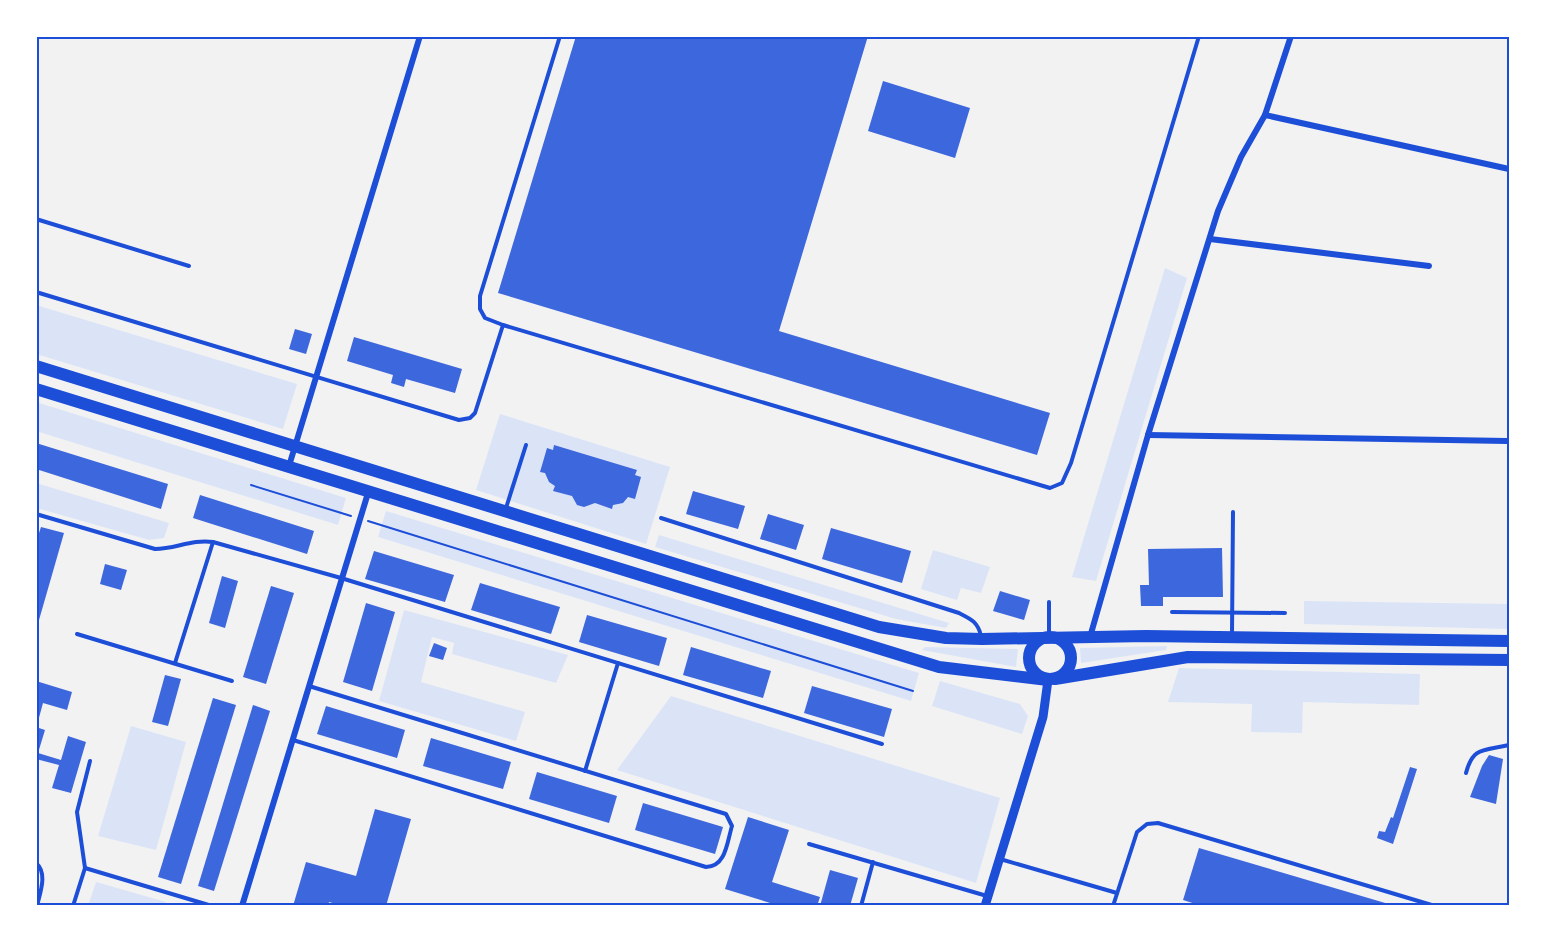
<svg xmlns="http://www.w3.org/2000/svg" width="1545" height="942" font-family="'Open Sans',sans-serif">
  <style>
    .green { fill: #dbe4f7 }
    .building { fill: #3d67dc }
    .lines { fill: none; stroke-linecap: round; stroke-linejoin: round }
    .path { stroke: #1d4ed8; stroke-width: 2 }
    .service { stroke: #1d4ed8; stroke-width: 4 }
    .minor { stroke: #1d4ed8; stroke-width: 6 }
    .tertiary { stroke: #1d4ed8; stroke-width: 9 }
    .primary { stroke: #1d4ed8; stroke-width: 12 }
    .neatline { fill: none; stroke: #1d4ed8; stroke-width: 2 }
  </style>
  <rect width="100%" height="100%" fill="#f2f2f2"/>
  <g class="green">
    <polygon points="1165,268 1187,278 1096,581 1072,577"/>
    <polygon points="36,305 297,384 283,429 36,354"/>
    <polygon points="36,402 346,498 338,525 36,431"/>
    <polygon points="500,414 670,467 646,544 476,490"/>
    <polygon points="36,483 169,523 164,538 149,540 40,509 36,520"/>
    <polygon points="386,511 919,673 911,701 378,537"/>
    <polygon points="659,535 949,623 946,628 896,619 655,547"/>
    <polygon points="933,550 990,567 981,593 961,588 957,600 921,589"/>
    <polygon points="1304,601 1509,604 1509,629 1304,624"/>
    <polygon points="404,610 568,655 556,683 452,654 454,643 432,637 421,682 525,712 516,741 379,701"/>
    <polygon points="1167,646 1166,650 1081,663 1080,648"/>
    <polygon points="925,647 1018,649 1016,667 922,650"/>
    <polygon points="1179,668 1420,674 1419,705 1303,702 1302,733 1251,732 1252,704 1168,702"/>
    <polygon points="940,681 1020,704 1028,716 1022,734 932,706"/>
    <polygon points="671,696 1000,798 976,883 617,770"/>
    <polygon points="131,726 186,742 156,850 98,836"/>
    <polygon points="96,882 166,902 165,906 88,906"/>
  </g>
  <g class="building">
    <polygon points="576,36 868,36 779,331 1050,413 1037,455 498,293"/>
    <polygon points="883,81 970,108 955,158 868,131"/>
    <polygon points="295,329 312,334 306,354 289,349"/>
    <polygon points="354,337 462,369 455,393 406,379 404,387 391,383 393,375 347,361"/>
    <polygon points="36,443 168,484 161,509 36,469"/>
    <polygon points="554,445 637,470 635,475 641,477 635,499 628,497 623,503 613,505 612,509 595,503 584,507 577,505 572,496 553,491 555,486 549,482 545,473 540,472 547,448 553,450"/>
    <polygon points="693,491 745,506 738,529 686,514"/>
    <polygon points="200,495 314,531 307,554 193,518"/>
    <polygon points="768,514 804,525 796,550 760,539"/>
    <polygon points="41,527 64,533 37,627 36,542"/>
    <polygon points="831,528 911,551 902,583 822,559"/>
    <polygon points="1222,548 1223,597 1163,597 1163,606 1141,606 1140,585 1149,585 1148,549"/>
    <polygon points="374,551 454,575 445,602 365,579"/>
    <polygon points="105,564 127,570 121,590 100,584"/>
    <polygon points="222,576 238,581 225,628 209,623"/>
    <polygon points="480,583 560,607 551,634 471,610"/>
    <polygon points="271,586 294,593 266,684 243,677"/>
    <polygon points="1000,591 1030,600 1024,620 993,611"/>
    <polygon points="366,603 395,612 372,691 343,682"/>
    <polygon points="587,615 667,638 659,666 579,642"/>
    <polygon points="434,643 447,648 443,660 429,656"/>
    <polygon points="691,647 771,671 763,698 683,675"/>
    <polygon points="165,675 181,679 168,726 152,722"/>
    <polygon points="36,681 72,692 67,710 43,703 37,725"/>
    <polygon points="812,686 892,709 884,737 804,713"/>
    <polygon points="213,698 236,705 181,884 158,877"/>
    <polygon points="253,705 270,711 214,891 198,886"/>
    <polygon points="326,706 405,730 397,758 317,734"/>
    <polygon points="36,727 45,730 38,753 61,760 68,736 86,742 71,793 52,788 59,765 36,759"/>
    <polygon points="431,738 511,762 503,789 423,766"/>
    <polygon points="1489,755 1503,759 1496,804 1470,797 1482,766"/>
    <polygon points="1410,767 1417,769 1393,844 1377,838 1379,831 1385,832 1391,817 1393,818"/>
    <polygon points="537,772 617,796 609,823 529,799"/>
    <polygon points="643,803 723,827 715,854 635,830"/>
    <polygon points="375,809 411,819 386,906 343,906 329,902 328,906 293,906 306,862 356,876"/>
    <polygon points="748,817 789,830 772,882 820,897 817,906 780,906 725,889"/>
    <polygon points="1199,848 1392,905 1392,906 1202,906 1183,900"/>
    <polygon points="830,870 858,878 850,906 820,906"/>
  </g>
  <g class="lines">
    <g class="path">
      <polyline points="251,485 351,516"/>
      <polyline points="368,521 913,691"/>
    </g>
    <g class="service">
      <polyline points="36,219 189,266"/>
      <polyline points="36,292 459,420 470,418 475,413 503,325 1050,488 1062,483 1071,463 1199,36"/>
      <polyline points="503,325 485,318 480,309 480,296 560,36"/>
      <polyline points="506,508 526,445"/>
      <path d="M 36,514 L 155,549 C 175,549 192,539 213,542 L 341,578 L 882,744"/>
      <path d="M 661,518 L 959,613 C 971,619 978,622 981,636"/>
      <polyline points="1049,602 1049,637"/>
      <polyline points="1172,612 1285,613"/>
      <polyline points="77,634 232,681"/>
      <polyline points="1232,634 1233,512"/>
      <polyline points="175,663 213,542"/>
      <path d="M 293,740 L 706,867 C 726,867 727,842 732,826 L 726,814 L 309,686"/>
      <polyline points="585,771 618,663"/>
      <path d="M 1466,773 C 1473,746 1484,751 1509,745"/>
      <polyline points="809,844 987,896"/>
      <polyline points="1000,859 1117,893"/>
      <path d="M 36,863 C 48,873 40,893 37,906"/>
      <polyline points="85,868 77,812 90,761"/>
      <polyline points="73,906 85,868 212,906"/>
      <polyline points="861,906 873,862"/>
      <polyline points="1113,906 1137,832 1147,824 1158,823 1435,906"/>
    </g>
    <g class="minor">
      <polyline points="1265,115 1509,169"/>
      <polyline points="1210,239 1429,266"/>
      <polyline points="1148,435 1507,441"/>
      <polyline points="289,466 420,36"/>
      <polyline points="1090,637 1148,435 1218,211 1241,157 1265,115 1291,36"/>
      <polyline points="242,906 368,493"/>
    </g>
    <polyline class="tertiary" points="985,906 1043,717 1048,680"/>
    <g class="primary">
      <polyline points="36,366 879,627 946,638 982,639 1146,636 1509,641"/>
      <polyline points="36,389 939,667 1048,680"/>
      <circle cx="1050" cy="658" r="21"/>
      <polyline points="1055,679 1188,657 1509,660"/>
    </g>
  </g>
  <rect width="1545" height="942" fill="none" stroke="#ffffff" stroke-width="75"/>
  <rect x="38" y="38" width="1470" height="866" class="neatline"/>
</svg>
